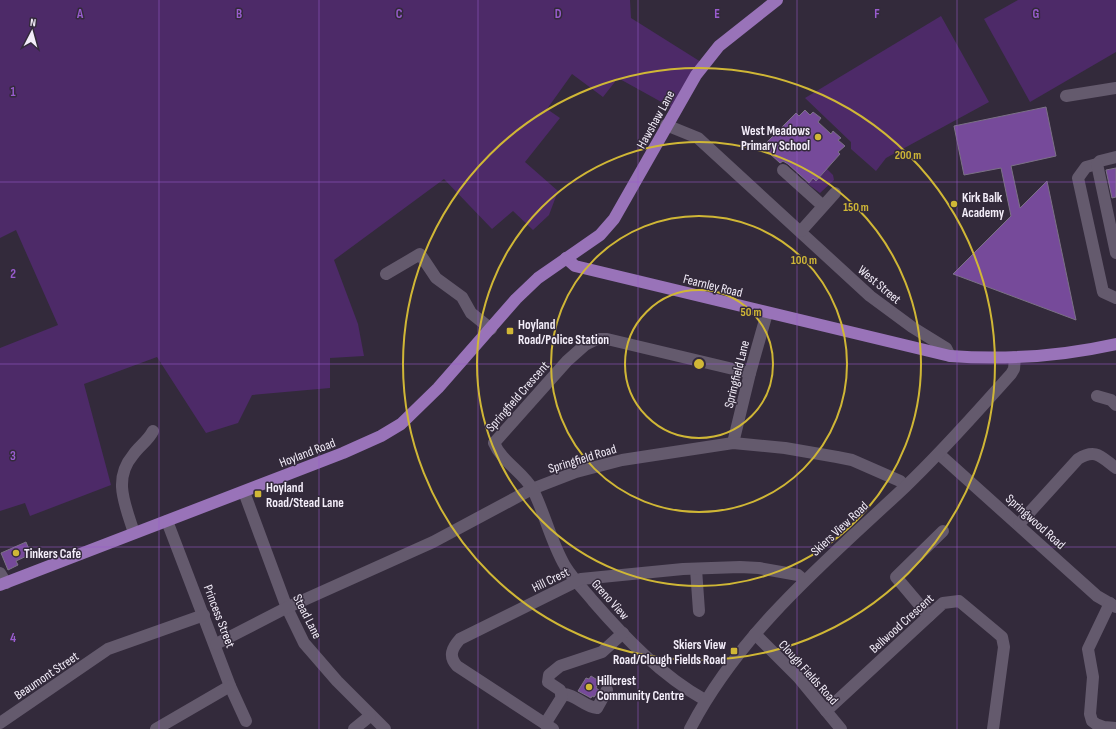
<svg xmlns="http://www.w3.org/2000/svg" width="1116" height="729" font-family="'Sofia Sans Condensed',sans-serif">
  <style>
    .green { fill: #4d2a68 }
    .building { fill: #764a9a; stroke: #7c7286 }
    .lines { fill: none; stroke-linecap: round; stroke-linejoin: round }
    .minor { stroke: #645a6d; stroke-width: 12 }
    .major { stroke: #9973b9; stroke-width: 12 }
    .grid { fill: none; stroke: #995cce; stroke-width: 1; stroke-opacity: 0.55 }
    .ring { fill: none; stroke: #d0b736; stroke-width: 2 }
    .poi-dot { fill: #d0b736; stroke: #332a3b; stroke-width: 1.5 }
    .labels { text-anchor: middle; stroke-width: 3; stroke-linejoin: round; paint-order: stroke }
    .street-label { font-size: 13px; fill: #f3edf9; stroke: #332a3b }
    .poi-label { font-size: 13px; font-weight: bold; fill: #f3edf9; stroke: #332a3b; text-anchor: start }
    .grid-label { font-size: 13px; text-anchor: middle; font-weight: bold; fill: #995cce; stroke: #332a3b; stroke-width: 3; stroke-linejoin: round; paint-order: stroke }
    .centre { fill: #d0b736; stroke: #332a3b; stroke-width: 2 }
    .ring-label { font-size: 12px; text-anchor: middle; font-weight: bold; fill: #d0b736; stroke: #332a3b; stroke-width: 3; stroke-linejoin: round; paint-order: stroke }
  </style>
  <rect width="100%" height="100%" fill="#332a3b"/>
  <g class="green">
    <polygon points="0,0 630,0 631,18 701,62 674,109 618,78 603,97 572,74 547,109 560,118 525,162 558,191 549,215 533,230 513,211 492,229 444,179 334,260 358,324 364,356 330,358 330,388 252,395 238,423 206,433 157,357 84,384 111,485 30,516 25,503 0,511 0,348 58,325 16,230 0,238"/>
    <polygon points="1018,0 1116,0 1116,52 1030,102 984,19"/>
    <polygon points="941,16 989,102 886,158 876,171 851,149 851,142 805,98"/>
    <polygon points="826,168 833,175 834,180 820,193 808,184 813,178 816,181"/>
  </g>
  <g class="building">
    <polygon points="1046,107 1056,156 1011,166 1020,208 1047,181 1076,320 953,274 1011,216 1001,168 964,175 954,126"/>
    <polygon points="805,110 810,115 813,112 821,118 818,122 831,134 833,131 841,138 838,140 845,146 838,152 840,154 816,181 813,178 809,183 788,164 783,161 780,163 768,152 771,147 766,143 796,113 799,116"/>
    <polygon points="1116,168 1116,197 1112,198 1106,170"/>
    <polygon points="26,542 31,554 16,561 18,565 8,570 1,553"/>
    <polygon points="591,676 599,681 596,688 599,690 594,697 592,696 591,698 578,691 586,678 589,679"/>
  </g>
  <g class="lines">
    <g class="minor">
      <polyline points="1066,96 1116,88"/>
      <polyline points="666,125 698,138 870,296 912,327 946,348 950,356"/>
      <polyline points="1116,157 1100,161 1097,164 1086,167 1078,178 1103,292 1116,298"/>
      <polyline points="1097,164 1116,253"/>
      <polyline points="783,170 823,206"/>
      <polyline points="801,231 835,193"/>
      <polyline points="386,274 420,254 436,278 462,297 471,313 491,329"/>
      <polyline points="1097,396 1111,400 1116,405"/>
      <polyline points="733,443 750,373 767,313"/>
      <polyline points="939,454 1097,596 1116,607"/>
      <polyline points="244,492 287,608 304,643 337,681 385,729"/>
      <polyline points="167,521 230,686 246,721"/>
      <path d="M 1019,524 L 1078,459 C 1096,448 1101,457 1116,468"/>
      <path d="M 134,533 C 126,506 112,480 133,455 C 139,446 148,441 153,431"/>
      <polyline points="696,569 699,611"/>
      <polyline points="0,573 6,583"/>
      <polyline points="1110,603 1088,649 1093,677 1090,714 1092,721 1096,724 1104,727 1116,728"/>
      <polyline points="929,616 896,577 943,531"/>
      <polyline points="755,634 798,677 841,729"/>
      <polyline points="216,644 286,608 433,542 532,489 576,472 622,460 733,443 785,448 837,457 852,460 900,481 905,486"/>
      <path d="M 561,694 C 575,693 584,707 597,708 L 607,690"/>
      <path d="M 705,700 C 662,676 625,638 593,601 C 584,590 573,579 565,566 C 551,542 545,514 533,490 C 523,472 502,462 494,443 L 567,361 L 585,345 L 597,339 L 607,339 L 750,373"/>
      <polyline points="826,711 943,603 959,601 995,631 1002,637 1004,647 993,729"/>
      <polyline points="0,723 108,649 204,615"/>
      <polyline points="545,724 562,697 560,690 548,682 549,675 560,666 602,652 623,633"/>
      <polyline points="156,729 230,686"/>
      <polyline points="354,729 370,716"/>
      <path d="M 553,729 L 457,666 C 448,656 452,648 460,639 L 581,579 L 683,569 L 740,567 L 759,568 L 798,575 L 804,580"/>
      <path d="M 690,729 C 741,631 826,561 905,487 C 943,451 976,413 1011,374 L 1014,369 L 1015,357"/>
    </g>
    <g class="major">
      <path d="M 566,258 L 575,266 L 950,356 C 1005,360 1062,356 1116,344"/>
      <polyline points="0,585 343,453 381,436 401,424 438,388 516,299 538,278 600,235 614,219 696,75 719,46 777,0"/>
    </g>
  </g>
  <path class="grid" d="M 159,0 L 159,729M 319,0 L 319,729M 478,0 L 478,729M 638,0 L 638,729M 797,0 L 797,729M 957,0 L 957,729M 0,182 L 1116,182M 0,364 L 1116,364M 0,547 L 1116,547"/>
  <g class="ring">
    <circle cx="699" cy="364" r="74"/>
    <circle cx="699" cy="364" r="148"/>
    <circle cx="699" cy="364" r="222"/>
    <circle cx="699" cy="364" r="296"/>
  </g>
  <g class="poi-dot">
    <circle cx="818" cy="137" r="4"/>
    <circle cx="954" cy="204" r="4"/>
    <rect x="506" y="327" width="8" height="8" rx="2"/>
    <rect x="254" y="490" width="8" height="8" rx="2"/>
    <circle cx="16" cy="553" r="4"/>
    <rect x="730" y="647" width="8" height="8" rx="2"/>
    <circle cx="589" cy="687" r="4"/>
  </g>
  <g class="labels">
    <g class="street-label">
      <text transform="translate(655 119) rotate(-61)" y="5">Hawshaw Lane</text>
      <text transform="translate(880 284) rotate(40)" y="5">West Street</text>
      <text transform="translate(713 285) rotate(14)" y="5">Fearnley Road</text>
      <text transform="translate(736 374) rotate(-76)" y="5">Springfield Lane</text>
      <text transform="translate(517 396) rotate(-49)" y="5">Springfield Crescent</text>
      <text transform="translate(307 452) rotate(-21)" y="5">Hoyland Road</text>
      <text transform="translate(582 458) rotate(-17)" y="5">Springfield Road</text>
      <text transform="translate(1036 521) rotate(42)" y="5">Springwood Road</text>
      <text transform="translate(839 528) rotate(-43)" y="5">Skiers View Road</text>
      <text transform="translate(550 579) rotate(-26)" y="5">Hill Crest</text>
      <text transform="translate(611 599) rotate(48)" y="5">Greno View</text>
      <text transform="translate(220 616) rotate(69)" y="5">Princess Street</text>
      <text transform="translate(308 616) rotate(63)" y="5">Stead Lane</text>
      <text transform="translate(901 623) rotate(-42)" y="5">Bellwood Crescent</text>
      <text transform="translate(809 672) rotate(48)" y="5">Clough Fields Road</text>
      <text transform="translate(46 675) rotate(-34)" y="5">Beaumont Street</text>
    </g>
    <g class="poi-label">
      <text x="810" y="135" text-anchor="end">West Meadows<tspan x="810" dy="15">Primary School</tspan></text>
      <text x="962" y="202">Kirk Balk<tspan x="962" dy="15">Academy</tspan></text>
      <text x="518" y="329">Hoyland<tspan x="518" dy="15">Road/Police Station</tspan></text>
      <text x="266" y="492">Hoyland<tspan x="266" dy="15">Road/Stead Lane</tspan></text>
      <text x="24" y="558">Tinkers Cafe</text>
      <text x="726" y="649" text-anchor="end">Skiers View<tspan x="726" dy="15">Road/Clough Fields Road</tspan></text>
      <text x="597" y="685">Hillcrest<tspan x="597" dy="15">Community Centre</tspan></text>
    </g>
  </g>
  <g class="grid-label">
    <text x="80" y="18">A</text>
    <text x="239" y="18">B</text>
    <text x="399" y="18">C</text>
    <text x="558" y="18">D</text>
    <text x="717" y="18">E</text>
    <text x="877" y="18">F</text>
    <text x="1036" y="18">G</text>
    <text x="13" y="96">1</text>
    <text x="13" y="278">2</text>
    <text x="13" y="460">3</text>
    <text x="13" y="642">4</text>
  </g>
  <circle cx="699" cy="364" r="6" class="centre"/>
  <g class="ring-label">
    <text x="908" y="159">200 m</text>
    <text x="856" y="211">150 m</text>
    <text x="804" y="264">100 m</text>
    <text x="751" y="316">50 m</text>
  </g>
  <g transform="translate(32 32) rotate(6)" stroke="#332a3b" stroke-width="3" paint-order="stroke">
  <path d="M0-3L7 15L0 10L-7 15Z" fill="#f3edf9"/>
  <text y="-6" font-size="11" font-weight="bold" text-anchor="middle" fill="#f3edf9">N</text>
  </g>
</svg>
